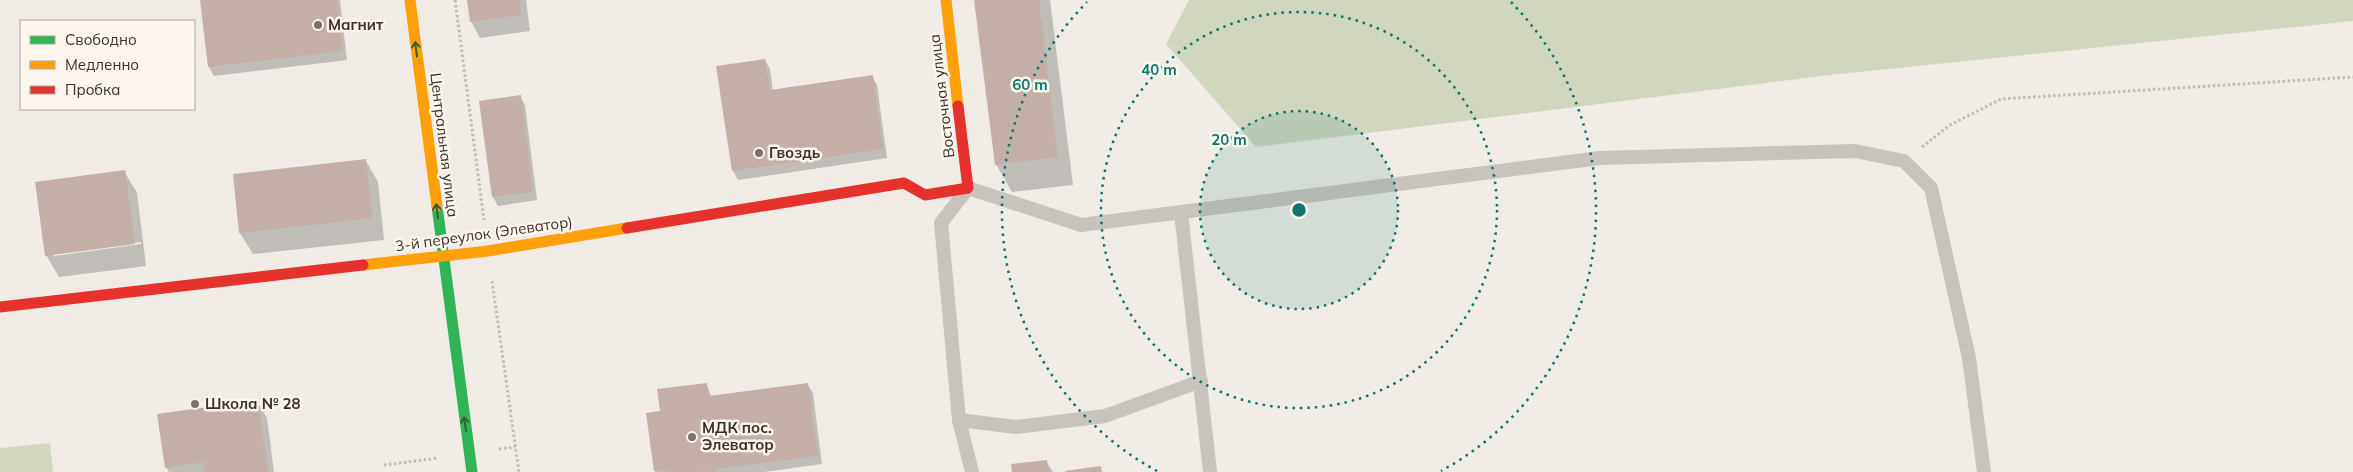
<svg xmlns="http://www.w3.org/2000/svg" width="2353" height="472" font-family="Mulish,sans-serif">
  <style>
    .green { fill: #d1d6bf }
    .shadow { fill: #0003; fill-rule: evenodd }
    .building { fill: #c3afa7 }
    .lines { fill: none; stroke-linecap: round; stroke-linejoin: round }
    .path { stroke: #c2bbb6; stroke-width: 3; stroke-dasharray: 2.5 2.5; stroke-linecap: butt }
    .lane { stroke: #c9c3be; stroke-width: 14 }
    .fast { stroke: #30b455; stroke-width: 11 }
    .slow { stroke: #ff9f0a; stroke-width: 11 }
    .jam { stroke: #e5322d; stroke-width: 11 }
    .oneway { stroke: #375e3a }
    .ring { fill: none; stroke: #0f766e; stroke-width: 2.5; stroke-dasharray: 2.5 5 }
    .poi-dot { fill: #7a716c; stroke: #fbf5ee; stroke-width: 2 }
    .labels { text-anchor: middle; stroke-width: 5; stroke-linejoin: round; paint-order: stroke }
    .poi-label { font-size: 15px; font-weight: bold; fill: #3b302b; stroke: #fbf5ee; text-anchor: start }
    .street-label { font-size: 15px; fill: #3b302b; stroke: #fbf5ee }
    .centre { fill: #0f766e; stroke: #fbf5ee; stroke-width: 2.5 }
    .ring-label { font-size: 15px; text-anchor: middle; font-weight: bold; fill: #0f766e; stroke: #fbf5ee; stroke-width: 5; stroke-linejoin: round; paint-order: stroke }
  </style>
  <rect width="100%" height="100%" fill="#f0ebe5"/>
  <g class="green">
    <polygon points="1189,0 2353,0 2353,21 1830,75 1256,147 1166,44"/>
    <polygon points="50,443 53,472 0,472 0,448"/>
  </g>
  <g class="shadow">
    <polygon points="202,0 340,0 347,60 214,76 209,67"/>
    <polygon points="468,0 526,0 530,31 480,38 471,21"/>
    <polygon points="976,0 1050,0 1073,185 1012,192 996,164"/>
    <polygon points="765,60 770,69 773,91 872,77 877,85 887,158 738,180 733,171 718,67"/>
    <polygon points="520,97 525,105 537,200 498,206 493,197"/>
    <polygon points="366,161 378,182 384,240 253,254 240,233"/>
    <path d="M 124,171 L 137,193 L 146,266 L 59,277 L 46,255 ZM 141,242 L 141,244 L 54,256 L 54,253 Z"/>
    <polygon points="706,384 712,397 808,385 813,393 822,464 764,472 655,472 661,412"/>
    <polygon points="257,401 267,418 274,472 169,472 166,467"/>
    <polygon points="1046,461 1053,472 1014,472"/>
  </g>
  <g class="building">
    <polygon points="200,0 337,0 343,51 208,67"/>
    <polygon points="467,0 519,0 521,15 470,22"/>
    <polygon points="974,0 1039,0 1058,157 995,165"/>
    <polygon points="765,59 770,90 873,75 883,149 732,171 716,66"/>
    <polygon points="521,95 533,192 492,197 479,101"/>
    <polygon points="366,159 372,218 239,233 233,174"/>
    <polygon points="125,170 135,244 45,256 35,182"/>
    <polygon points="707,383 709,396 808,383 818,456 715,469 715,472 654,471 646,413 660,411 657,389"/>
    <polygon points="258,400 268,472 205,472 204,462 165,468 157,414"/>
    <polygon points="1047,460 1049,472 1012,472 1011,464"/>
    <polygon points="1101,466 1102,472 1065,472 1065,471"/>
  </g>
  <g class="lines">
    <g class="path">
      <polyline points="455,0 484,220"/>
      <polyline points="1922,147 1950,125 2001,99 2353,77"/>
      <polyline points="492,281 519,472"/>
      <polyline points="499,449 515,447"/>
      <polyline points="384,465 438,458"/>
    </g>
    <g class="lane">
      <polyline points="1181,213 1210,472"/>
      <polyline points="959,420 1016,427 1105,416 1201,381"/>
      <polyline points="972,472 959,420 941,223 968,188 1081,225 1600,158 1855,151 1904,161 1931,188 1969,358 1984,472"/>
    </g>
    <polyline class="fast" points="437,206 472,472"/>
    <g class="slow">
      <polyline points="410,0 437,206"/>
      <polyline points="946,0 958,106"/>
      <polyline points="363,265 488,251 627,228"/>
    </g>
    <g class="jam">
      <polyline points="627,228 904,183 925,195 968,188 958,106"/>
      <polyline points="0,307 363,265"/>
    </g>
  </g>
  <defs><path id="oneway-shaft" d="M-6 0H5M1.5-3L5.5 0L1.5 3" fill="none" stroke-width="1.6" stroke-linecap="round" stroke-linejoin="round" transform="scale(1.25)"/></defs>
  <g class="oneway">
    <use href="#oneway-shaft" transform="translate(416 49) rotate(-97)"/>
    <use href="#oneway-shaft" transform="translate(437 211) rotate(-97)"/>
    <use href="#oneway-shaft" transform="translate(465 424) rotate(-98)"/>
  </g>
  <circle cx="1299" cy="210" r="99" fill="#0f766e" fill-opacity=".12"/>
  <g class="ring">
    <circle cx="1299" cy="210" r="99"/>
    <circle cx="1299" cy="210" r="198"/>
    <path d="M1157 471A297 297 0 0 1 1087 2M1511 2A297 297 0 0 1 1441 471"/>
  </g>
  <g class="poi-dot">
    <circle cx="318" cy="25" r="5"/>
    <circle cx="759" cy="153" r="5"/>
    <circle cx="195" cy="404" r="5"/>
    <circle cx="692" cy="437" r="5"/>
  </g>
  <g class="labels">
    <g class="poi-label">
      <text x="328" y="30">Магнит</text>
      <text x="769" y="158">Гвоздь</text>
      <text x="205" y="409">Школа № 28</text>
      <text x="702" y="433">МДК пос.<tspan x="702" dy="17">Элеватор</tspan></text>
    </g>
    <g class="street-label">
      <text transform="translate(942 96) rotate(-97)" y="5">Восточная улица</text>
      <text transform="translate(444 145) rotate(83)" y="5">Центральная улица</text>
      <text transform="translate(484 234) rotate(-8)" y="5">3-й переулок (Элеватор)</text>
    </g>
  </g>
  <circle cx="1299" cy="210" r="8" class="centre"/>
  <g class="ring-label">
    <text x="1159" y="75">40 m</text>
    <text x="1030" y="90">60 m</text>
    <text x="1229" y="145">20 m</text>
  </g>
  <rect x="20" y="20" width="175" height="90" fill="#fbf5ee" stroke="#aea6a0"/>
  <rect x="30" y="36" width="25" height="8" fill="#30b455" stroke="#aea6a0"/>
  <text x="65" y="45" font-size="15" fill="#3b302b">Свободно</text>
  <rect x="30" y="61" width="25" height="8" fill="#ff9f0a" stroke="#aea6a0"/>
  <text x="65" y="70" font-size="15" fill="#3b302b">Медленно</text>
  <rect x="30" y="86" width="25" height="8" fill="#e5322d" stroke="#aea6a0"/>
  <text x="65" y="95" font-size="15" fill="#3b302b">Пробка</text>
</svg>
